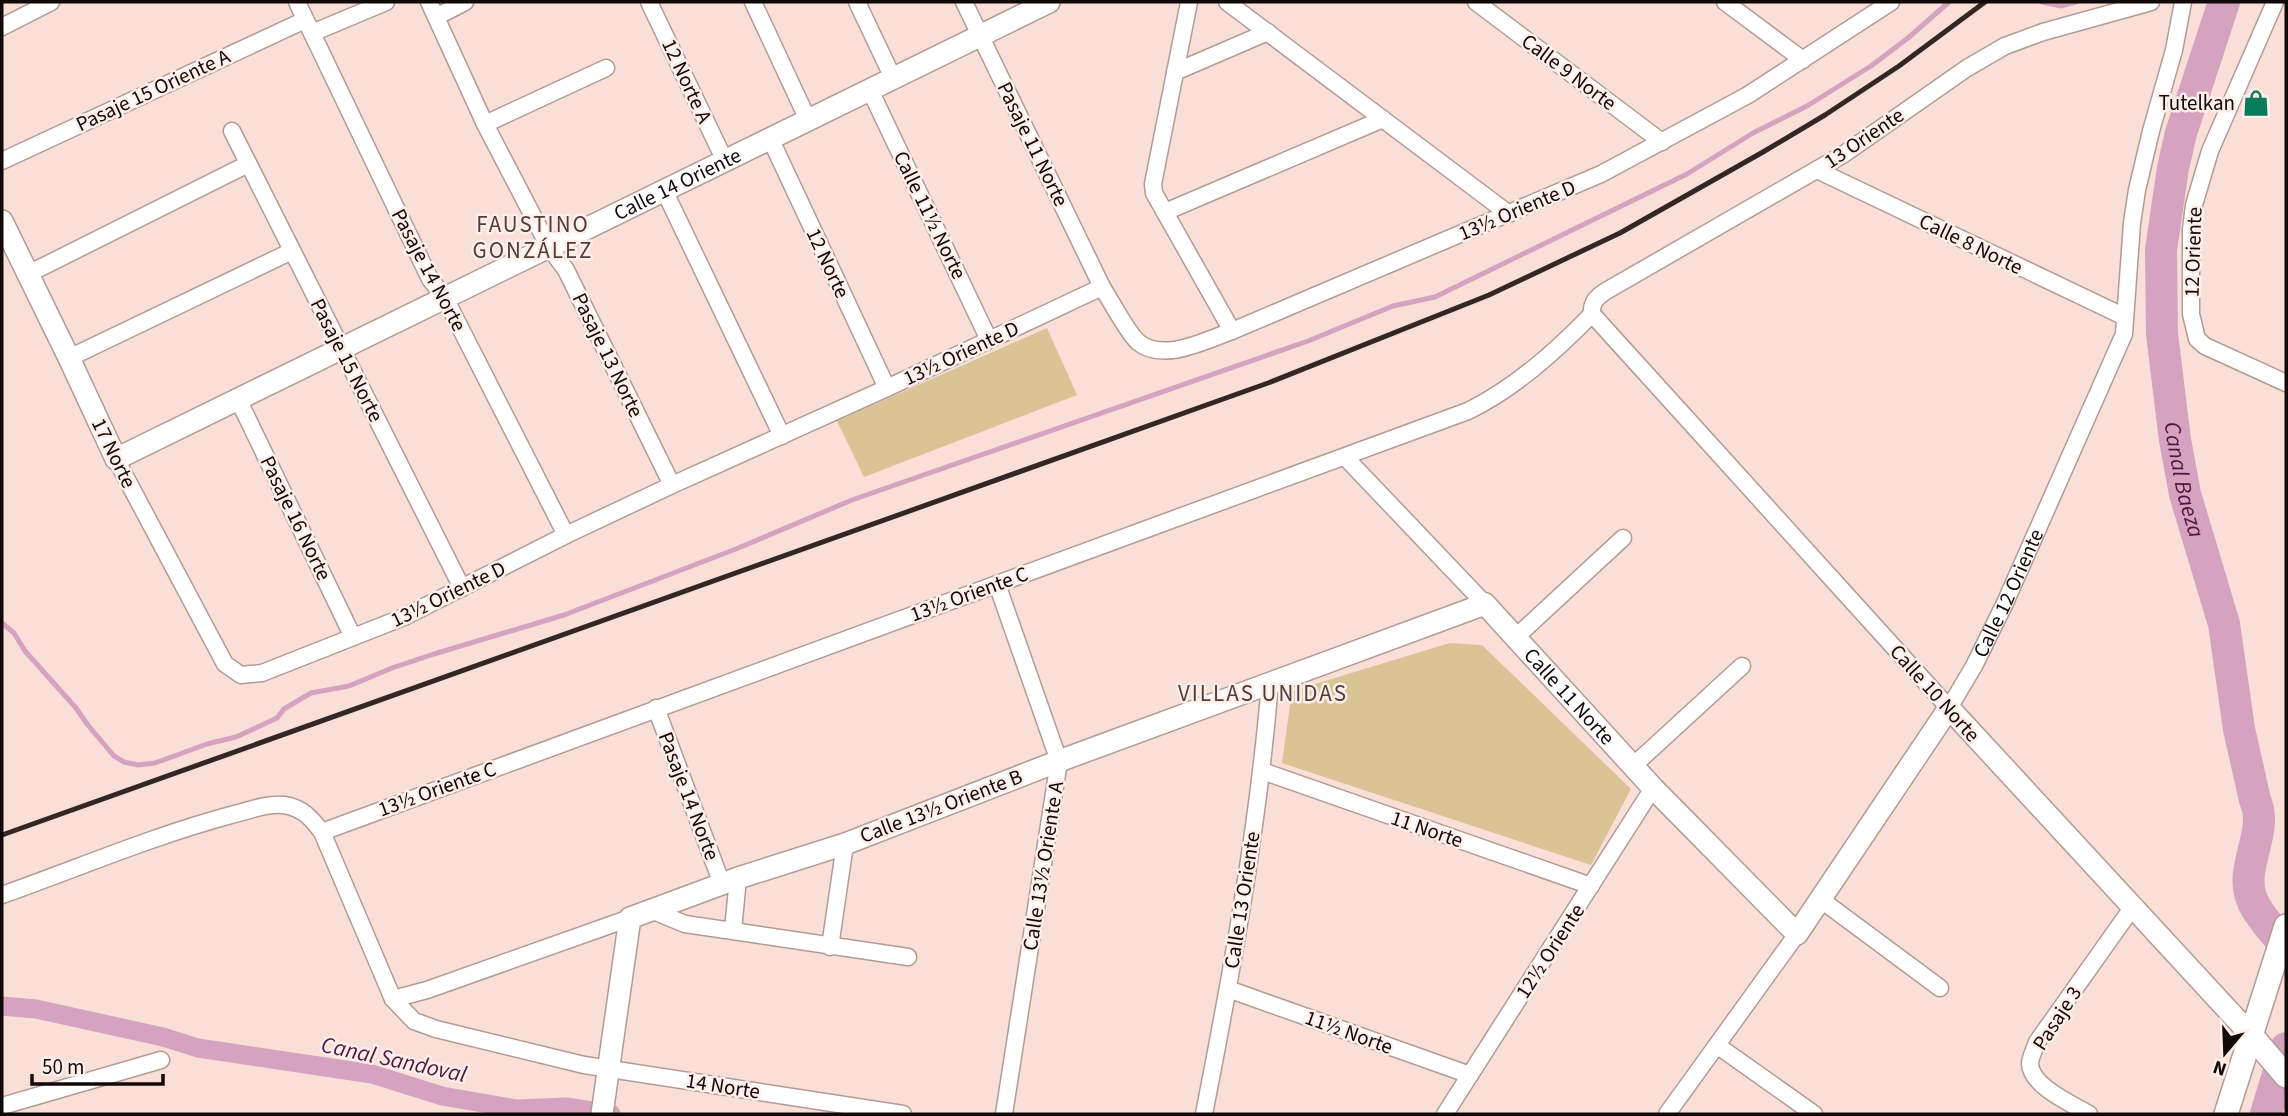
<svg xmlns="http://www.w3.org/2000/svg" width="2288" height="1116" font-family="'Source Sans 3',sans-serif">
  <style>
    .green { fill: #d9c495 }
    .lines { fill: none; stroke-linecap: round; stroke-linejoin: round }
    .stream { stroke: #d5a2c0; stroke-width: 5 }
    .canal { stroke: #d5a2c0; stroke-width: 19 }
    .river { stroke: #d5a2c0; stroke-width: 32 }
    .minor-casing { stroke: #b39b95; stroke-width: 19 }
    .tertiary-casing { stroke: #b39b95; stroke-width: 24 }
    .secondary-casing { stroke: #b39b95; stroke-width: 26 }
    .minor { stroke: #fff; stroke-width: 16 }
    .tertiary { stroke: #fff; stroke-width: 21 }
    .secondary { stroke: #fff; stroke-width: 23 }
    .rail { stroke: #322725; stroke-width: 5 }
    .labels { text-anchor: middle; stroke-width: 5; stroke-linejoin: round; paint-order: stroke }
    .street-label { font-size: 21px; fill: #110907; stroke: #ffeeea }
    .poi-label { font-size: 21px; fill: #110907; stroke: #ffeeea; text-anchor: end }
    .neighbourhood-label { font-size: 23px; letter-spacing: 2px; fill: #523d38; stroke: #ffeeea }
    .water-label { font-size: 23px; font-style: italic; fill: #50153d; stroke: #ffeeea }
  </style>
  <rect width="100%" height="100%" fill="#f9dfd8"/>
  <g class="green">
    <polygon points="1047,328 1077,395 864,477 837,421"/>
    <polygon points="1450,643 1482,645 1631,789 1591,865 1282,763 1292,691"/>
  </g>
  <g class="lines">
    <g class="stream">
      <polyline points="2042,2 2061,6 2076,2"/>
      <polyline points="2215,2 2221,8"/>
      <polyline points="2,623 14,633 25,651 76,708 87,724 114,756 124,762 138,765 155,763 207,744 236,737 277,718 284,709 311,693 349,686 392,668 434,654 564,615 736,549 852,500 1308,341 1393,306 1435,297 1687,174 1753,133 1807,106 1871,66 1908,38 1949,2"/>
    </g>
    <polyline class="canal" points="2,1006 36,1009 163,1037 198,1048 372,1074 442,1096 517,1109 566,1107 611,1114"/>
    <g class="river">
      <path id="s1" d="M 2224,2 L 2181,133 L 2173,168 L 2161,250 L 2162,334 L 2175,440 L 2185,494 L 2224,624 L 2239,729 L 2255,800 C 2270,833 2237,868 2253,902 C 2260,918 2276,933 2286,947"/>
      <polyline points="2266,1114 2286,1048"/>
    </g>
    <defs>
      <g id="minor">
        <polyline points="297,2 430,279 445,298 566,535"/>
        <polyline points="429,2 485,124 549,247 566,270 672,485"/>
        <polyline points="649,2 725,161"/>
        <polyline points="753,2 808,120"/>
        <polyline points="857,2 893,78"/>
        <polyline points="964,2 1102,287"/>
        <polyline points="1189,2 1153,184 1154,193 1232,331"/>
        <polyline points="1227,2 1509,214"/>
        <polyline points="1476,2 1662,142"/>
        <polyline points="1725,2 1803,60"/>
        <path id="s2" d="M 2151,2 L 2043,32 L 2005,46 L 1967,68 L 1844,154 L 1606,291 C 1597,297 1591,302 1592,314 L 1949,708 L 1974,666 L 2005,603 L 2124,334 L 2132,223 L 2137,190 L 2151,131 L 2174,50 L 2183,2"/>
        <polyline points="2275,2 2210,151 2194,205 2191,229 2191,314 2197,339 2205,346 2286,383"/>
        <polyline points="436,17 465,2"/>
        <polyline points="2,27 51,2"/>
        <polyline points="312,33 386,2"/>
        <polyline points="1175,72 1268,32"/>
        <polyline points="870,90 989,340"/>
        <polyline points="485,124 606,68"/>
        <polyline points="232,131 462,588"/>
        <polyline points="770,138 887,388"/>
        <polyline points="2,161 305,20"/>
        <polyline points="1817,170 2125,317"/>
        <polyline points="664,190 782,436"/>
        <polyline points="1165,212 1383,119"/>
        <polyline points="28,274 248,164"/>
        <polyline points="69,358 292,251"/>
        <polyline points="238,399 353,637"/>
        <polyline points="1345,457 1485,604"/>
        <path d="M 116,459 L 225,664 L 241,675 L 262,673 L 404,617 L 566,535 L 672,485 L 887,388 L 1102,287 C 1111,301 1127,332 1138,342 C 1163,363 1206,340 1232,331 L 1601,174 L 1748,95 L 1891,2"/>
        <polyline points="997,584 1059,761 1004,1114"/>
        <polyline points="1516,637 1623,538"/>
        <polyline points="656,708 722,884"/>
        <polyline points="1633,766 1742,666"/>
        <polyline points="1262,771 1591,886"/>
        <path d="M 322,832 L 1468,411 C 1515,388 1556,351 1592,314"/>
        <path d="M 2,895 C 78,868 153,836 231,815 C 248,811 267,803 284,805 C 303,808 311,818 322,832 L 393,999 L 414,1021 L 436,1029 L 584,1065 L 903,1114"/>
        <polyline points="1820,899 1940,988"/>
        <polyline points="651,910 685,924 908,957"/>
        <polyline points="733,930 738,878"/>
        <polyline points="830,947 845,844"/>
        <polyline points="1228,989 1470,1075"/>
        <polyline points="393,999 427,990 630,918"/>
        <polyline points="1718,1046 1814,1114"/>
        <polyline points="2,1106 161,1060"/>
        <path d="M 1204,1114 C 1232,971 1258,828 1270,683"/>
        <polyline points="1445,1114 1653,788"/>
        <polyline points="1667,1114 1797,934"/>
        <path d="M 2089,1114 C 2072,1104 2031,1086 2030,1064 C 2030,1057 2035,1049 2037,1042 L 2132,908"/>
      </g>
      <g id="tertiary">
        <path id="s3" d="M 2,221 L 69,358 L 116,459 L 1049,2"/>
        <path id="s4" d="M 602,1114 L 630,918 L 738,878 L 845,844 L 1059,761 L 1485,604 L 1653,788 L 1797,934 L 1949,708 L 2251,1035"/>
      </g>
      <g id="secondary">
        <polyline points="2251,1035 2286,1076"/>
        <polyline points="2226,1114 2286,926"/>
      </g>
    </defs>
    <use href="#minor" class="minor-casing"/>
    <use href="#tertiary" class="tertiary-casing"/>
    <use href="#secondary" class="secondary-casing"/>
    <use href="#minor" class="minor"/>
    <use href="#tertiary" class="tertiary"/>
    <use href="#secondary" class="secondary"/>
    <polyline class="rail" points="2,835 1268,383 1489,295 1620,233 1763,152 1825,115 1899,66 1985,2"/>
  </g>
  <defs>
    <symbol id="shop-bare" viewBox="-9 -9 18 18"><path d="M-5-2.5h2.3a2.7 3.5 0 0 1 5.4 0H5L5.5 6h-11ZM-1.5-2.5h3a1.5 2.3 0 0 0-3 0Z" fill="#057d5b" stroke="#ffeeea" stroke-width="2.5" paint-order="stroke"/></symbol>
  </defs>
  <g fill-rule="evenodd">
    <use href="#shop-bare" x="2237" y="84" width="38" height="38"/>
  </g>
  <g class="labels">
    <g class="street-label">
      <text transform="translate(1569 72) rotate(37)" y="7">Calle 9 Norte</text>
      <text transform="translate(687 81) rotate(65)" y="7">12 Norte A</text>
      <text transform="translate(153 90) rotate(-25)" y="7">Pasaje 15 Oriente A</text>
      <text transform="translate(1864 138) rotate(-34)" y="7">13 Oriente</text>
      <text transform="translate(1033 144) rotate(64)" y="7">Pasaje 11 Norte</text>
      <text dy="7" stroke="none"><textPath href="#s3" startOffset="889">Calle 14 Oriente</textPath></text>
      <text transform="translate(1517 210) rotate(-23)" y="7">13½ Oriente D</text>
      <text transform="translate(930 215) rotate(64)" y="7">Calle 11½ Norte</text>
      <text transform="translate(1971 244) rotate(26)" y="7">Calle 8 Norte</text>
      <text transform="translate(2193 252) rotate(-88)" y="7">12 Oriente</text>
      <text transform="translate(828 263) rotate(65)" y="7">12 Norte</text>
      <text transform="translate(429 270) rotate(62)" y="7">Pasaje 14 Norte</text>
      <text transform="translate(961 353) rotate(-25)" y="7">13½ Oriente D</text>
      <text transform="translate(608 355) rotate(64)" y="7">Pasaje 13 Norte</text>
      <text transform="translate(347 360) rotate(63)" y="7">Pasaje 15 Norte</text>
      <text transform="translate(114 453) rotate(64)" y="7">17 Norte</text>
      <text transform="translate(296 518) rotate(64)" y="7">Pasaje 16 Norte</text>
      <text transform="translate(448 594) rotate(-26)" y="7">13½ Oriente D</text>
      <text transform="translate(969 594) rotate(-20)" y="7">13½ Oriente C</text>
      <text dy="7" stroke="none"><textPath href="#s2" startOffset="1311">Calle 12 Oriente</textPath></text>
      <text transform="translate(1935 693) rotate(48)" y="7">Calle 10 Norte</text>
      <text dy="7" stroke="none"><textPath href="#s4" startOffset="1234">Calle 11 Norte</textPath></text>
      <text transform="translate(437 789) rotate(-20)" y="7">13½ Oriente C</text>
      <text transform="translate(689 796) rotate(69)" y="7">Pasaje 14 Norte</text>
      <text transform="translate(941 806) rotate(-21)" y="7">Calle 13½ Oriente B</text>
      <text transform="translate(1427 829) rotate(19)" y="7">11 Norte</text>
      <text transform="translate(1043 866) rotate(-81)" y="7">Calle 13½ Oriente A</text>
      <text transform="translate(1242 900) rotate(-81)" y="7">Calle 13 Oriente</text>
      <text transform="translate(1550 951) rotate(-57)" y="7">12½ Oriente</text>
      <text transform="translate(2057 1018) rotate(-57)" y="7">Pasaje 3</text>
      <text transform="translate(1349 1032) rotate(20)" y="7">11½ Norte</text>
      <text transform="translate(723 1086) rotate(9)" y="7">14 Norte</text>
    </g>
    <g class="poi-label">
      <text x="2235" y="110">Tutelkan</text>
    </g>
    <g class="neighbourhood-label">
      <text x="533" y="232">FAUSTINO<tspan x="533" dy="26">GONZÁLEZ</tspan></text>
      <text x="1263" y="701">VILLAS UNIDAS</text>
    </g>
    <g class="water-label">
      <text dy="8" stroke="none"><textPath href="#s1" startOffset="488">Canal Baeza</textPath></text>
      <text transform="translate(394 1059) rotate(12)" y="8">Canal Sandoval</text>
    </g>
  </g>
  <rect width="2288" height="1116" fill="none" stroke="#110907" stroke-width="7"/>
  <g transform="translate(2225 1053) rotate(199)" stroke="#ffeeea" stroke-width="5" paint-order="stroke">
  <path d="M0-5L12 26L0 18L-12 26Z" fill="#110907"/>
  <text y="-10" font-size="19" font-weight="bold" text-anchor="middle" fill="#110907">N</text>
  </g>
  <path d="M32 1074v10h131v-10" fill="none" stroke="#110907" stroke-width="3.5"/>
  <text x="42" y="1074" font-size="21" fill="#110907" stroke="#ffeeea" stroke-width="5" paint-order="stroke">50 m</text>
</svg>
